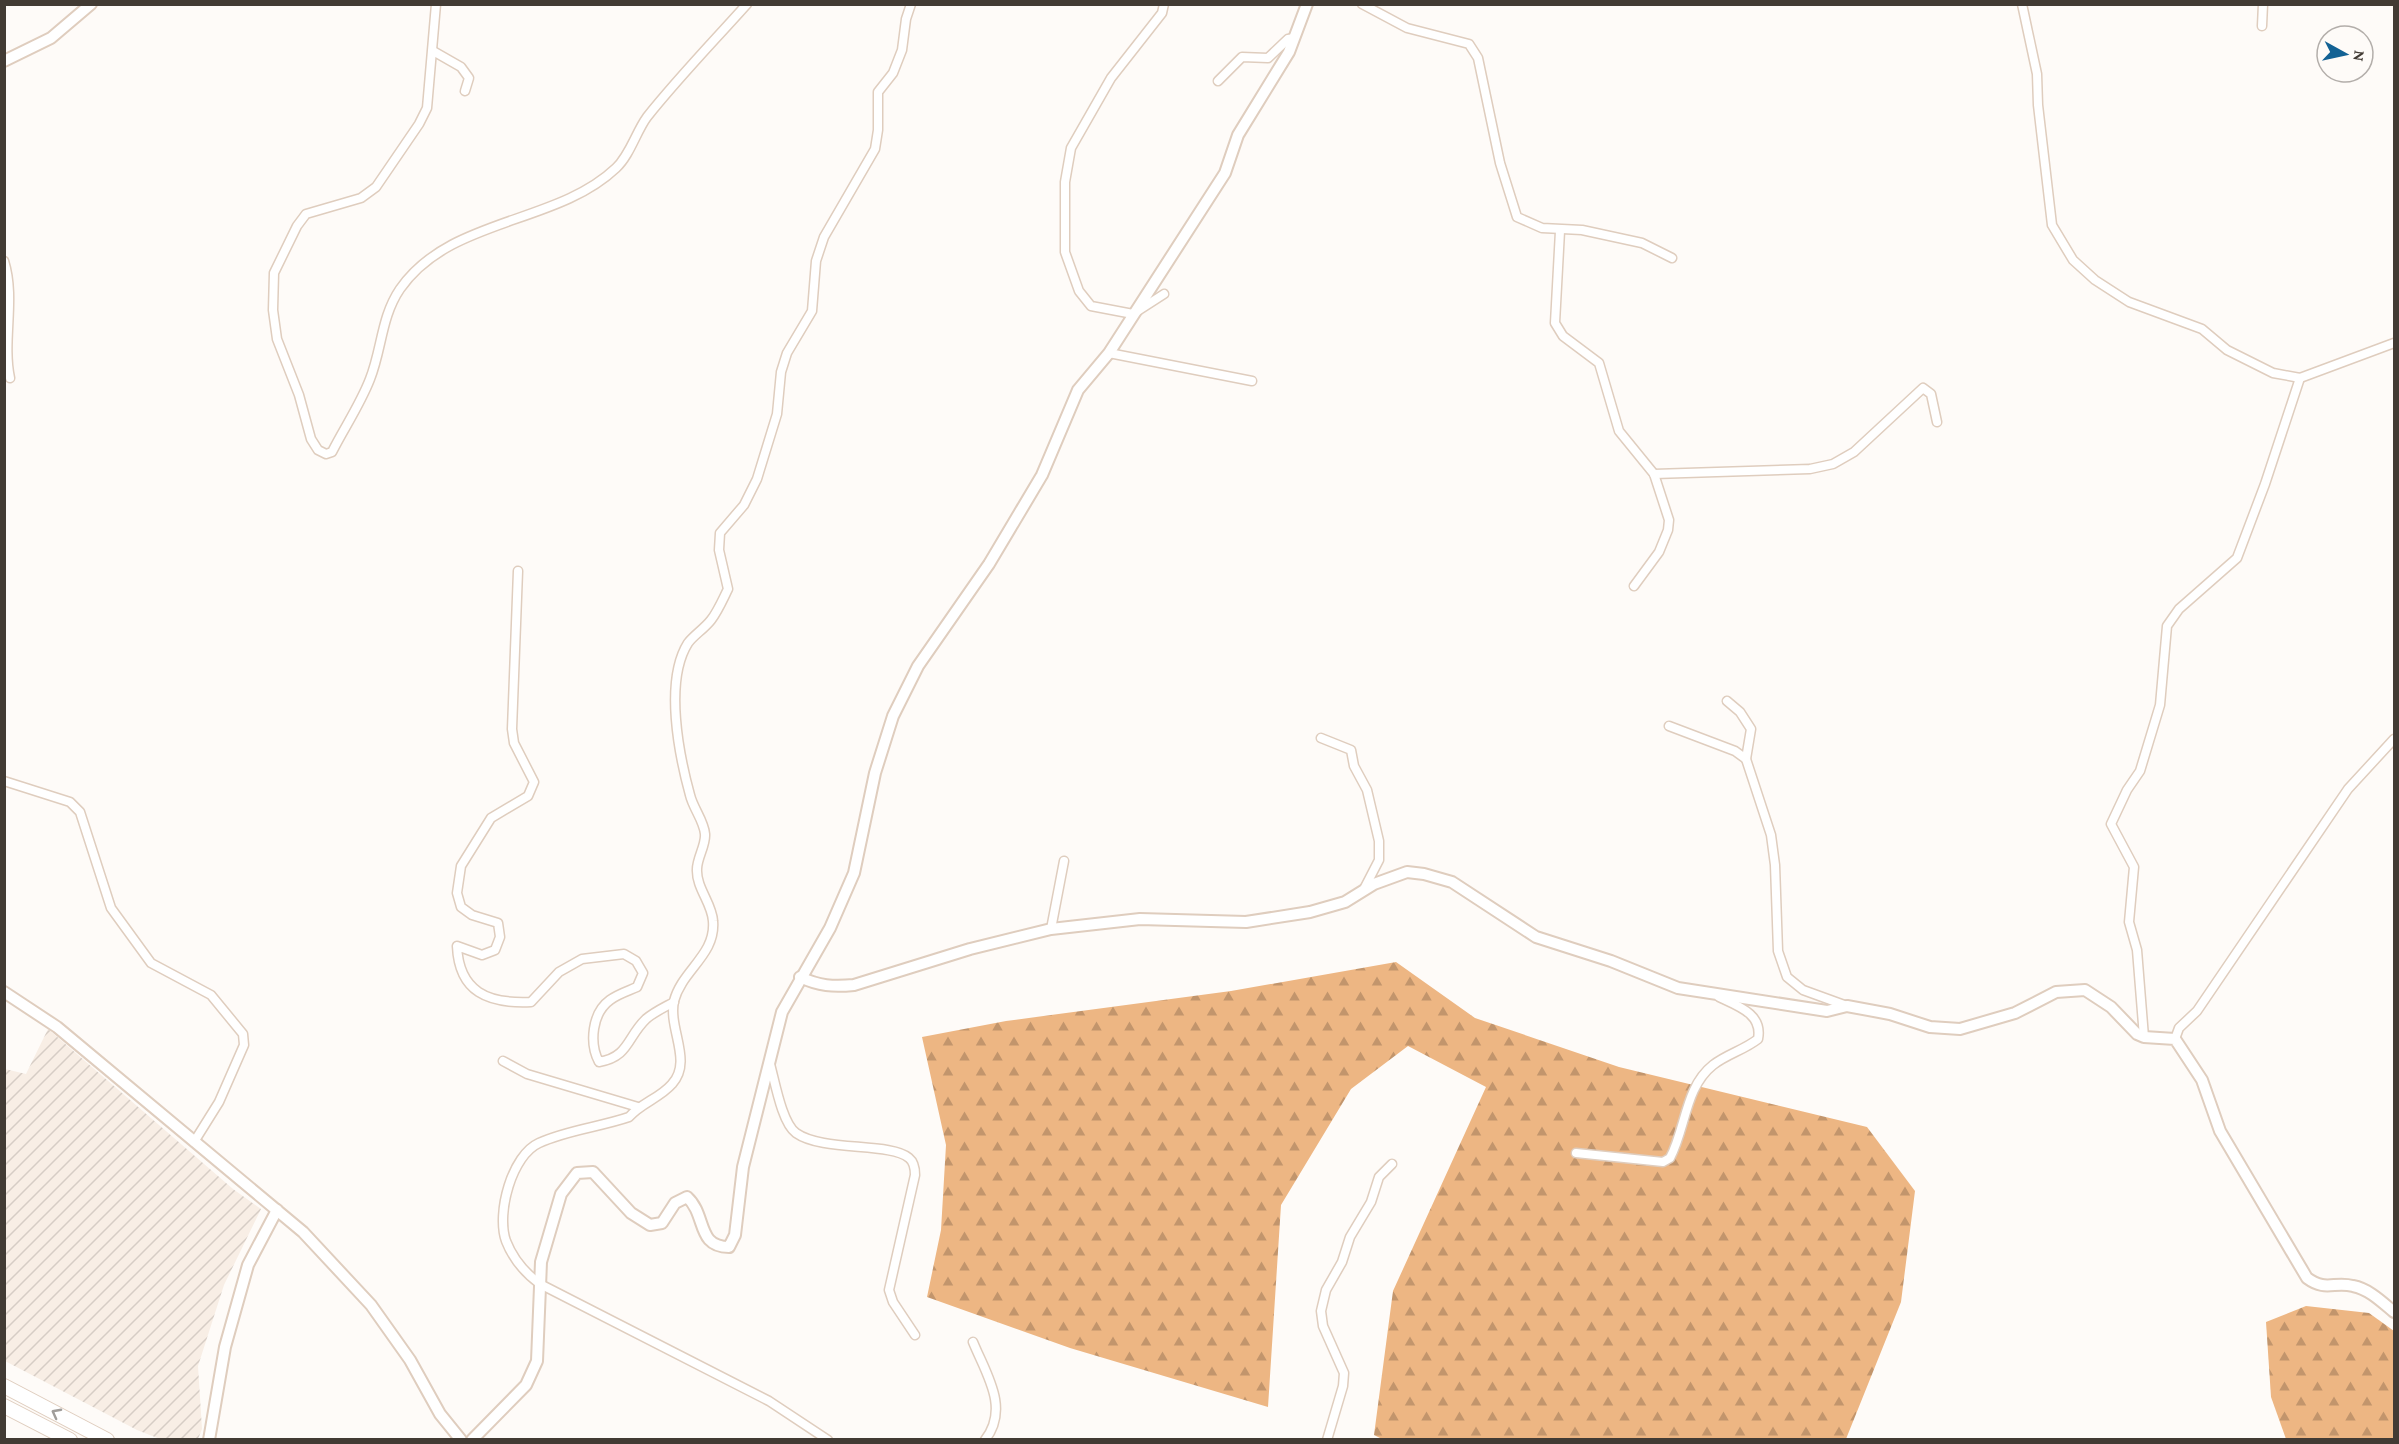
<svg xmlns="http://www.w3.org/2000/svg" width="2399" height="1444" font-family="'Crimson Pro',serif">
  <style>
    .industrial { fill: url(#industrial-furrows) }
    .forest { fill: url(#forest-firs) }
    .lines { fill: none; stroke-linecap: round; stroke-linejoin: round }
    .minor-casing { stroke: #dfcdbe; stroke-width: 11 }
    .tertiary-casing { stroke: #dfcdbe; stroke-width: 14 }
    .trunk-casing { stroke: #dfcdbe; stroke-width: 16 }
    .minor { stroke: #fff; stroke-width: 8 }
    .tertiary { stroke: #fff; stroke-width: 10 }
    .trunk { stroke: #fff; stroke-width: 14 }
    .oneway { stroke: #a09d9a }
  </style>
  <defs>
    <pattern id="industrial-furrows" width="10" height="10" patternUnits="userSpaceOnUse" patternTransform="scale(1.5)"><rect width="10" height="10" fill="#f8eee5"/><path d="M-1 1l2-2M0 10L10 0M9 11l2-2" fill="none" stroke="#d6cdc5"/></pattern>
    <pattern id="forest-firs" width="22" height="20" patternUnits="userSpaceOnUse" patternTransform="scale(1.5)"><rect width="22" height="20" fill="#edb683"/><path d="M5 1l3.5 6h-7zM16 11l3.5 6h-7z" fill="#c2956c"/></pattern>
  </defs>
  <rect width="100%" height="100%" fill="#fefbf8"/>
  <polygon class="industrial" points="48,1029 233,1189 261,1209 224,1285 198,1366 202,1429 198,1439 160,1439 137,1430 5,1361 5,1069 26,1074"/>
  <g class="forest">
    <polygon points="1396,962 1475,1018 1619,1067 1867,1127 1915,1191 1901,1302 1846,1439 1382,1439 1374,1435 1393,1291 1486,1087 1408,1046 1351,1089 1281,1205 1268,1407 1070,1348 927,1297 941,1230 946,1145 922,1037 1006,1021 1231,991"/>
    <polygon points="2306,1306 2369,1313 2394,1331 2394,1439 2286,1439 2271,1397 2266,1322"/>
  </g>
  <g class="lines">
    <defs>
      <g id="minor">
        <path d="M 436,4 L 427,108 L 419,124 L 376,187 L 361,198 L 306,214 L 297,226 L 274,273 L 273,310 L 277,339 L 299,395 L 311,439 L 318,450 L 326,454 L 332,452 C 344,428 360,405 370,379 C 382,349 381,317 400,289 C 450,217 556,225 616,168 C 630,155 636,132 647,117 C 678,78 713,42 747,4"/>
        <polyline points="1362,4 1407,28 1469,44 1478,58 1500,163 1517,217 1542,228 1582,230 1642,243 1672,258"/>
        <polyline points="2022,4 2037,74 2038,105 2052,225 2073,260 2095,280 2129,302 2202,329 2227,350 2273,373 2300,378 2394,343"/>
        <polyline points="2262,26 2263,4"/>
        <polyline points="433,51 461,67 469,78 465,91"/>
        <polyline points="1218,81 1242,57 1268,58 1288,39 1294,38"/>
        <polyline points="1560,231 1555,323 1563,336 1599,363 1619,431 1654,474 1669,520 1668,530 1659,552 1634,586"/>
        <path d="M 4,261 C 16,299 2,340 10,378"/>
        <polyline points="1164,294 1133,314 1091,306 1079,291 1065,252 1065,182 1071,148 1111,78 1162,13 1164,4"/>
        <polyline points="1109,353 1252,381"/>
        <polyline points="1654,474 1810,469 1833,464 1854,452 1923,388 1931,394 1937,422"/>
        <path d="M 518,571 L 512,729 L 514,743 L 534,782 L 528,796 L 491,818 L 461,866 L 457,893 L 461,907 L 472,915 L 498,923 L 500,937 L 495,950 L 482,955 L 457,946 C 459,992 488,1004 531,1002 L 559,972 L 582,959 L 624,954 L 636,961 L 643,973 L 637,987 C 628,991 618,994 610,1000 C 592,1013 589,1043 599,1062 C 629,1057 627,1037 646,1019 C 654,1012 665,1007 674,1002"/>
        <polyline points="1727,701 1740,712 1751,729 1746,759 1771,835 1775,865 1778,951 1787,977 1803,990 1847,1006"/>
        <polyline points="1669,726 1735,751 1746,759"/>
        <polyline points="1321,738 1351,750 1354,766 1367,790 1379,841 1379,860 1364,889"/>
        <polyline points="4,781 70,802 80,812 111,908 151,963 211,995 243,1034 244,1045 219,1102 194,1142"/>
        <polyline points="1051,929 1064,861"/>
        <polyline points="2144,1037 2137,950 2129,922 2134,867 2111,824 2127,790 2140,771 2160,705 2167,626 2179,609 2237,558 2265,484 2300,378"/>
        <polyline points="2175,1039 2179,1028 2197,1011 2348,789 2394,739"/>
        <polyline points="503,1061 527,1074 638,1107"/>
        <path d="M 770,1064 C 775,1082 782,1123 796,1133 C 823,1152 890,1142 909,1158 C 914,1162 915,1169 915,1175 L 889,1290 L 893,1302 L 915,1335"/>
        <path d="M 1576,1153 L 1663,1162 L 1670,1158 C 1686,1128 1685,1087 1713,1065 C 1727,1054 1744,1050 1758,1039 C 1763,1014 1738,1006 1719,997"/>
        <path d="M 973,1342 C 986,1374 1010,1408 985,1440"/>
        <path d="M 828,1440 L 769,1401 L 540,1284 C 525,1273 513,1259 506,1241 C 496,1213 512,1155 539,1143 C 567,1130 600,1127 629,1117 C 641,1103 660,1098 672,1084 C 693,1061 668,1029 674,1001 C 682,970 716,955 713,921 C 712,903 696,888 697,869 C 697,858 706,845 705,834 C 704,821 693,808 690,795 C 679,755 664,681 688,643 C 694,635 704,629 711,620 C 718,611 723,599 728,589 L 719,550 L 720,533 L 744,505 L 757,479 L 777,414 L 781,372 L 787,353 L 812,311 L 816,261 L 824,237 L 875,149 L 878,130 L 878,92 L 893,73 L 902,50 L 906,19 L 911,4"/>
        <polyline points="1327,1440 1343,1386 1344,1373 1323,1326 1321,1311 1326,1290 1342,1262 1350,1237 1371,1202 1379,1177 1392,1164"/>
      </g>
      <g id="tertiary">
        <polyline points="4,61 51,38 91,4"/>
        <path d="M 800,977 C 819,986 833,987 854,985 L 970,949 L 1051,929 L 1140,919 L 1246,922 L 1310,912 L 1345,902 L 1374,884 L 1407,872 L 1424,874 L 1452,882 L 1536,937 L 1611,961 L 1678,988 L 1827,1011 L 1847,1006 L 1890,1014 L 1930,1027 L 1960,1029 L 2015,1013 L 2056,992 L 2085,990 L 2111,1007 L 2137,1034 L 2144,1037 L 2175,1039 L 2202,1080 L 2220,1131 L 2307,1278 C 2326,1292 2334,1281 2353,1286 C 2369,1289 2382,1302 2394,1312"/>
        <polyline points="4,992 57,1027 303,1232 371,1305 410,1360 440,1414 461,1440"/>
        <polyline points="209,1440 225,1347 248,1265 277,1210"/>
        <path d="M 472,1440 L 526,1385 L 537,1361 L 541,1262 L 561,1194 L 577,1173 L 593,1172 L 631,1213 L 650,1225 L 662,1223 L 675,1203 L 687,1197 C 707,1215 696,1247 729,1247 L 735,1235 L 743,1167 L 782,1012 L 830,928 L 854,873 L 875,773 L 893,716 L 918,666 L 989,564 L 1042,475 L 1078,390 L 1109,353 L 1225,173 L 1238,135 L 1289,52 L 1307,4"/>
      </g>
      <g id="trunk">
        <polyline points="4,1386 107,1440"/>
        <polyline points="4,1406 70,1440"/>
      </g>
    </defs>
    <use href="#minor" class="minor-casing"/>
    <use href="#tertiary" class="tertiary-casing"/>
    <use href="#trunk" class="trunk-casing"/>
    <use href="#minor" class="minor"/>
    <use href="#tertiary" class="tertiary"/>
    <use href="#trunk" class="trunk"/>
  </g>
  <defs><path id="oneway-chevron" d="M-2-3.5L2.5 0L-2 3.5" fill="none" stroke-width="1.6" stroke-linecap="round" stroke-linejoin="round" transform="scale(1.5)"/></defs>
  <use class="oneway" href="#oneway-chevron" transform="translate(56 1413) rotate(-152)"/>
  <rect width="2399" height="1444" fill="none" stroke="#423b34" stroke-width="12"/>
  <g transform="translate(2345 54) rotate(98)"><circle r="28" fill="#fefbf8" stroke="#b3aeaa" stroke-width="1.5"/>
  <path d="M0-4.5L10 22L0 15L-10 22Z" fill="#136294"/>
  <text y="-9" font-size="16" font-weight="bold" text-anchor="middle" fill="#423b34">N</text>
  </g>
</svg>
